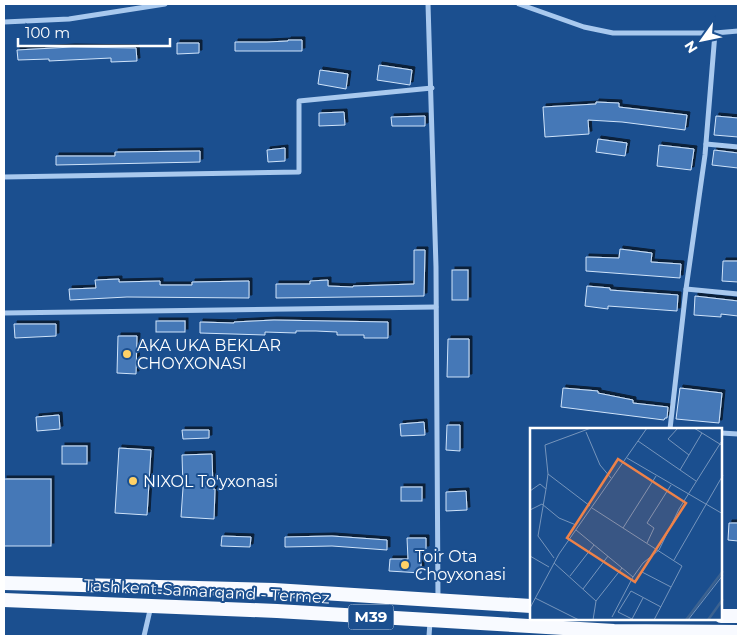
<svg xmlns="http://www.w3.org/2000/svg" width="742" height="640" font-family="Montserrat,sans-serif">
  <style>
    .building { fill: #4478b7; stroke: #cfe3fa; filter: url(#shadow) }
    .lines { fill: none; stroke-linecap: round; stroke-linejoin: round }
    .minor { stroke: #a9c9ee; stroke-width: 5 }
    .trunk { stroke: #f8faff; stroke-width: 14 }
    .poi-dot { fill: #ffd166; stroke: #1b4f8f; stroke-width: 2 }
    .labels { text-anchor: middle; stroke-width: 4; stroke-linejoin: round; paint-order: stroke }
    .shield { fill: #1b4f8f; stroke: #bbcadd; stroke-width: 1 }
    .shield-label { font-size: 15px; font-weight: bold; fill: #fff }
    .poi-label { font-size: 16px; fill: #fff; stroke: #1b4f8f; text-anchor: start }
    .street-label { font-size: 16px; fill: #fff; stroke: #1b4f8f }
    .inset-river { fill: none; stroke: #3c6290; stroke-width: 2.5 }
    .inset-road { fill: none; stroke: #7695bc; stroke-width: 1 }
    .view { fill: #ee8249; fill-opacity: 0.15; stroke: #ee8249; stroke-width: 2.5 }
    .inset-edge { fill: none; stroke: #fff; stroke-width: 2.5 }
  </style>
  <defs>
    <filter id="shadow"><feDropShadow dx="3" dy="-3" stdDeviation="0" flood-color="#0009"/></filter>
  </defs>
  <rect width="100%" height="100%" fill="#1b4f8f"/>
  <g class="building">
    <polygon points="288,40 302,40 302,51 235,51 235,42 267,42 288,41"/>
    <polygon points="177,43 199,43 199,53 177,54"/>
    <polygon points="72,47 136,48 137,61 111,62 111,58 49,61 49,59 18,60 17,50"/>
    <polygon points="379,65 412,70 410,85 377,80"/>
    <polygon points="320,70 348,74 346,89 318,84"/>
    <polygon points="596,102 619,103 619,107 687,115 685,130 622,122 588,120 589,134 545,137 543,107 596,104"/>
    <polygon points="344,112 345,125 319,126 319,113"/>
    <polygon points="425,116 425,126 392,126 391,117"/>
    <polygon points="716,116 738,118 738,137 714,135"/>
    <polygon points="598,139 627,143 625,156 596,152"/>
    <polygon points="659,145 694,149 691,170 657,166"/>
    <polygon points="285,148 285,161 268,162 267,150"/>
    <polygon points="714,150 738,153 738,168 712,165"/>
    <polygon points="200,151 200,162 56,165 56,156 115,156 115,152"/>
    <polygon points="620,249 652,253 651,262 681,264 680,278 586,271 586,257 619,258"/>
    <polygon points="414,250 425,250 424,296 276,298 276,284 310,284 310,281 328,280 328,286 353,287 353,286 414,284"/>
    <polygon points="723,261 738,261 738,282 722,281"/>
    <rect x="452" y="270" width="16" height="30"/>
    <polygon points="119,279 119,282 160,281 160,285 192,285 192,282 249,281 249,298 127,297 70,300 69,289 96,288 95,280"/>
    <polygon points="587,286 610,288 610,290 678,295 677,311 608,306 608,309 585,306"/>
    <polygon points="695,296 738,301 738,316 721,314 721,317 694,315"/>
    <polygon points="274,320 388,322 388,338 364,338 364,335 337,335 337,332 316,331 296,331 296,333 265,332 265,335 200,333 200,322 234,323 234,322"/>
    <rect x="156" y="321" width="29" height="11"/>
    <polygon points="14,324 56,324 56,336 15,338"/>
    <polygon points="118,336 137,336 136,374 117,373"/>
    <polygon points="448,339 469,339 469,377 447,377"/>
    <polygon points="563,388 598,391 598,393 633,400 633,403 668,407 667,418 665,418 664,420 561,407"/>
    <polygon points="680,388 722,393 719,423 676,419"/>
    <polygon points="59,415 60,429 37,431 36,417"/>
    <polygon points="424,422 425,435 401,436 400,424"/>
    <polygon points="447,425 460,425 460,451 446,450"/>
    <polygon points="182,430 209,430 209,438 183,439"/>
    <rect x="62" y="446" width="25" height="18"/>
    <polygon points="119,448 151,450 147,515 115,513"/>
    <polygon points="212,454 213,489 215,489 214,519 181,517 183,488 182,455"/>
    <rect x="4" y="479" width="47" height="67"/>
    <rect x="401" y="487" width="21" height="14"/>
    <polygon points="466,491 467,510 446,511 446,492"/>
    <polygon points="729,523 738,523 738,541 728,540"/>
    <polygon points="222,536 251,537 250,547 221,546"/>
    <polygon points="332,536 387,540 387,550 332,546 285,547 285,537"/>
    <polygon points="407,538 426,538 426,549 421,549 421,573 389,571 390,559 408,559"/>
  </g>
  <g class="lines">
    <g class="minor">
      <polyline points="428,4 436,267 438,600"/>
      <polyline points="519,4 584,27 613,33 715,33"/>
      <polyline points="4,22 69,19 165,4"/>
      <polyline points="706,144 738,147"/>
      <polyline points="4,177 299,172 299,101 432,88"/>
      <polyline points="686,289 738,294"/>
      <polyline points="4,313 436,307"/>
      <polyline points="670,429 686,289 705,155 715,33 738,31"/>
      <polyline points="721,433 738,434"/>
      <polyline points="144,636 151,606"/>
      <polyline points="429,636 430,622"/>
    </g>
    <g class="trunk">
      <polyline points="4,583 274,590 531,606"/>
      <polyline points="4,600 277,611 614,631 738,632"/>
      <polyline points="721,616 738,616"/>
    </g>
  </g>
  <g class="poi-dot">
    <circle cx="127" cy="354" r="5"/>
    <circle cx="133" cy="481" r="5"/>
    <circle cx="405" cy="565" r="5"/>
  </g>
  <g class="labels">
    <rect class="shield" x="348.5" y="604.5" width="45" height="25" rx="4"/>
    <g class="shield-label">
      <text x="371" y="622">M39</text>
    </g>
    <g class="poi-label">
      <text x="137" y="351">AKA UKA BEKLAR<tspan x="137" dy="18">CHOYXONASI</tspan></text>
      <text x="143" y="487">NIXOL To'yxonasi</text>
      <text x="415" y="562">Toir Ota<tspan x="415" dy="18">Choyxonasi</tspan></text>
    </g>
    <g class="street-label">
      <text transform="translate(207 591) rotate(3)" y="6">Tashkent-Samarqand - Termez</text>
    </g>
  </g>
  <g transform="translate(530 428)">
    <rect width="192" height="192" fill="#1b4f8f"/>
    <path class="inset-river" d="M 156,192 L 193,143M 178,192 L 193,171"/>
    <path class="inset-road" d="M 148,0 L 138,11 L 159,27M 164,0 L 193,18M 56,4 L 70,37 L 81,50M 108,13 L 166,53M 97,30 L 193,86M 150,42 L 172,5M 18,46 L 15,17 L 61,0M 16,61 L 8,108 L 24,130M 0,63 L 10,56 L 16,61 L 18,46 L 60,78M 62,80 L 152,138 L 124,192M 0,82 L 12,76 L 29,90 L 46,97M 93,100 L 126,48M 46,102 L 103,149 L 82,189M 117,115 L 124,100 L 117,95 L 141,57M 0,128 L 19,139M 144,132 L 193,47M 24,135 L 66,173 L 63,192M 112,144 L 141,159M 40,148 L 64,117M 103,149 L 113,135 L 129,122 L 149,81 L 193,11M 53,161 L 78,128M 5,170 L 49,192M 66,173 L 92,140M 0,180 L 29,126 L 117,0M 102,191 L 113,170M 104,192 L 88,184 L 101,163 L 131,179M 158,192 L 193,147"/>
    <path class="view" d="M 88,31 L 156,75 L 105,154 L 37,110 Z"/>
    <rect width="192" height="192" class="inset-edge"/>
  </g>
  <rect width="742" height="640" fill="none" stroke="#ffffff" stroke-width="10"/>
  <g transform="translate(702 40) rotate(237)" stroke="#1b4f8f" stroke-width="4" paint-order="stroke">
  <path d="M0-4L9 19L0 12L-9 19Z" fill="#ffffff"/>
  <text y="-8" font-size="14" font-weight="bold" text-anchor="middle" fill="#ffffff">N</text>
  </g>
  <path d="M18 38v8h152v-8" fill="none" stroke="#ffffff" stroke-width="2.5"/>
  <text x="25" y="38" font-size="15" fill="#ffffff" stroke="#1b4f8f" stroke-width="4" paint-order="stroke">100 m</text>
</svg>
